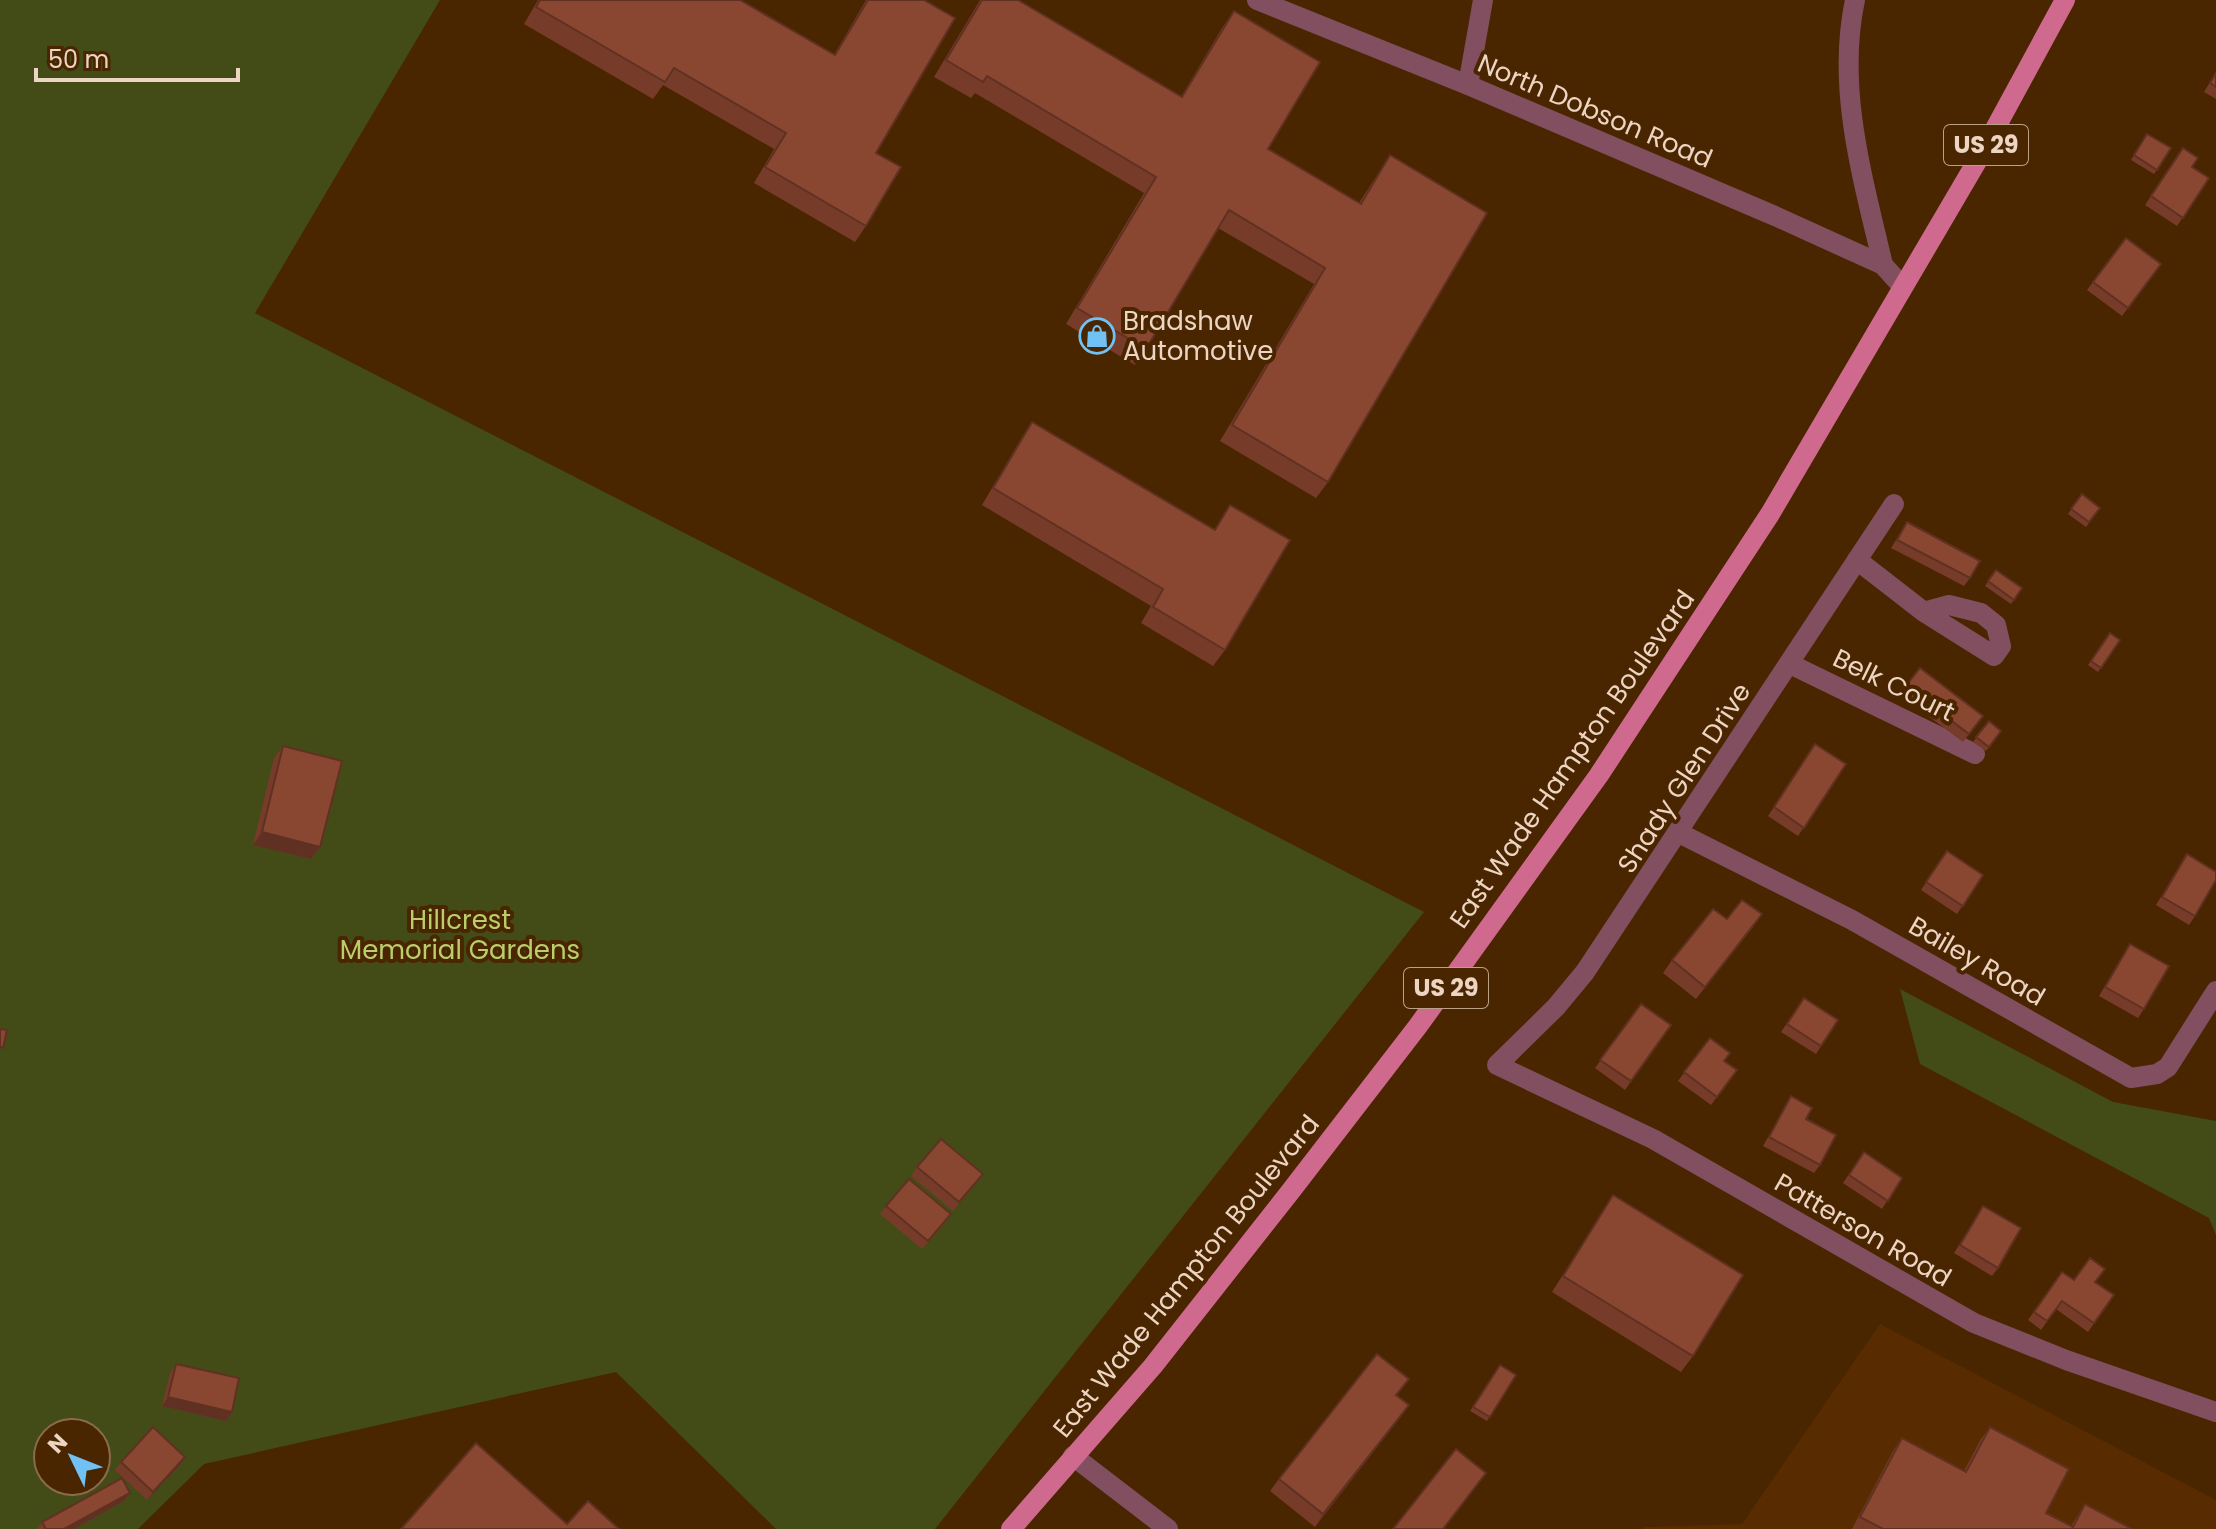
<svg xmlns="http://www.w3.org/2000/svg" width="2216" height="1529" font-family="Poppins,sans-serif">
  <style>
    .built { fill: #582c00 }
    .green { fill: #434c17; fill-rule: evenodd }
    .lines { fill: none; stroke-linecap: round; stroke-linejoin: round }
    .minor { stroke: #814f5f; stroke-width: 20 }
    .primary { stroke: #cf6a8e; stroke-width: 20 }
    .wall { fill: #763c29 }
    .shaded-wall { fill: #603122 }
    .building { fill: #894630; stroke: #603122; stroke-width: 2 }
    .labels { text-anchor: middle; stroke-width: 8; stroke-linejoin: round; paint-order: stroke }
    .shield { fill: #492500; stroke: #bca088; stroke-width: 2 }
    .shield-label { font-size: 24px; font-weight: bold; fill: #edd5c3 }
    .street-label { font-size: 26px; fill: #edd5c3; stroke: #492500 }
    .poi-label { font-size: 26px; fill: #edd5c3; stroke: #492500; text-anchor: start }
    .park-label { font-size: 26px; fill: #bace6b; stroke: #492500 }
  </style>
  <rect width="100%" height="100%" fill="#492500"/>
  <polygon class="built" points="1880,1324 2216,1500 2216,1529 1641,1529 1645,1527 1742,1524"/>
  <g class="green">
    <path d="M 0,0 L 440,0 L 255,313 L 1424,912 L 935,1529 L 776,1529 L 616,1372 L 204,1464 L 138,1529 L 0,1529 ZM 48,1433 L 96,1433 L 96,1481 L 48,1481 Z"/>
    <polygon points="1900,989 2113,1102 2216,1121 2216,1235 2209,1218 1920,1064"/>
  </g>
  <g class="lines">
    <g class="minor">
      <polyline points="1257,0 1468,85 1775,216 1883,265 1902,286"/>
      <path d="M 1855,0 C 1836,89 1863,178 1883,265"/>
      <polyline points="1468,85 1483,0"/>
      <polyline points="1894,504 1585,972 1556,1007 1497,1065 1653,1139 1974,1323 2066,1360 2216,1412"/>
      <polyline points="1857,560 1924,612 1994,656 2001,646 1996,625 1981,613 1949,605 1924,612"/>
      <polyline points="1790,664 1975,754"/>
      <polyline points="1679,833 1852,920 2131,1078 2157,1074 2168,1067 2216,991"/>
      <polyline points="1073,1456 1168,1529"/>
    </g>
    <polyline class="primary" points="1011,1529 1153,1366 1290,1192 1418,1026 1599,775 1770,514 1983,151 2065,0"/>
  </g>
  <g class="wall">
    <polygon points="538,0 740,0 834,55 866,0 924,0 876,153 866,226 855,242 754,183 774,149 663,85 653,99 524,24"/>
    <polygon points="980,0 1018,0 1181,97 1222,28 1234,11 1268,149 1359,203 1390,155 1328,482 1316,498 1220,441 1314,284 1218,228 1146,349 1135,365 1066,324 1144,193 975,93 971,98 934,77"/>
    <polygon points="2216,72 2216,99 2204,92"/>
    <polygon points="2147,134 2171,148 2154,174 2131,160"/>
    <polygon points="2183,148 2192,167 2209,178 2177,226 2145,205"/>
    <polygon points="2126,238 2161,264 2122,316 2087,290"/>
    <polygon points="1032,422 1214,530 1230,505 1225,650 1213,666 1141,623 1151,606 982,505 1021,439"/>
    <polygon points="2082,494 2100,508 2086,527 2068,514"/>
    <polygon points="1907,522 1970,578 1964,586 1891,548"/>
    <polygon points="1996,570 2022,588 2011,604 1985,586"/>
    <polygon points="2110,633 2120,640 2098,672 2088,665"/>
    <polygon points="1920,668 1983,716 1963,742 1900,695"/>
    <polygon points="1989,721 2001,731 1986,751 1973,742"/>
    <polygon points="1815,744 1846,764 1798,836 1768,816"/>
    <polygon points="283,746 311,859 253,845 274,758"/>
    <polygon points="1947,851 1983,875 1957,914 1921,890"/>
    <polygon points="2187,854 2195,916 2189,925 2156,905"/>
    <polygon points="1727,919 1753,927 1696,999 1663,973 1672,960"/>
    <polygon points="2130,944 2144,1009 2138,1018 2099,996"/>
    <polygon points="1804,998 1838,1020 1816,1054 1781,1032"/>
    <polygon points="1641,1004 1665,1034 1625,1090 1595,1068"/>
    <polygon points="1710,1038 1724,1061 1737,1070 1711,1105 1678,1081"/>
    <polygon points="1791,1096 1820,1165 1814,1173 1763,1146"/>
    <polygon points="1864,1152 1902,1178 1882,1209 1843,1183"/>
    <polygon points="917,1167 983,1174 953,1211 911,1176"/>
    <polygon points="1613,1195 1693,1356 1681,1372 1552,1292"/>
    <polygon points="886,1206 945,1223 922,1249 880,1214"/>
    <polygon points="1983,1206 1998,1268 1992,1276 1954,1253"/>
    <polygon points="2062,1272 2074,1280 2095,1282 2114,1295 2088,1332 2056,1309 2041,1330 2028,1320"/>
    <polygon points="176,1364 232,1412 226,1421 162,1406 170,1373"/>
    <polygon points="1500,1365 1516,1375 1487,1421 1470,1411"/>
    <polygon points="1397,1395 1409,1405 1315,1527 1270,1491 1279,1479"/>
    <polygon points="1990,1427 2046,1513 2071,1526 2085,1504 2132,1529 1852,1529 1893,1451 1902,1438 1964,1471 1981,1439"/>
    <polygon points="121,1462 179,1466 147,1500 115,1470"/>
    <polygon points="130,1493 124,1501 74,1529 37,1529 42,1522"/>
  </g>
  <g class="shaded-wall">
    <polygon points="262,832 320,847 311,859 253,845"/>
    <polygon points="1762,914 1753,927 1696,999 1705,987"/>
    <polygon points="168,1397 232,1412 226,1421 162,1406"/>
    <polygon points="1409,1405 1401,1417 1315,1527 1323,1514"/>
    <polygon points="185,1457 179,1466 147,1500 153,1492"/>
    <polygon points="130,1493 124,1501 74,1529 64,1529"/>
  </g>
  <g class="building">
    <polygon points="540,0 740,0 835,55 868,0 924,0 955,18 876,153 901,167 866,226 765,167 786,133 674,68 665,82 536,7"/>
    <polygon points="982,0 1018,0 1182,97 1234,11 1320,62 1268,149 1361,204 1390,155 1487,213 1328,482 1232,425 1325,268 1229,210 1146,349 1077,308 1156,177 987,76 983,82 946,60"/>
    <polygon points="2216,73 2216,87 2210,83"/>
    <polygon points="2147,134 2171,148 2157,170 2134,155"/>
    <polygon points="2183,148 2198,158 2192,167 2209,178 2183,218 2151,196"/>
    <polygon points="2126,238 2161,264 2128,308 2093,282"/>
    <polygon points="1032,422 1215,530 1230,505 1290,540 1225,650 1153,607 1163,589 993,488"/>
    <polygon points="2082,494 2100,508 2089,522 2071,509"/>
    <polygon points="1907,522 1980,561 1970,578 1897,540"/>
    <polygon points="1996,570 2022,588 2014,600 1988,581"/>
    <polygon points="2110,633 2120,640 2101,668 2091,661"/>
    <polygon points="1920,668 1983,716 1969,734 1906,686"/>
    <polygon points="1989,721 2001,731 1989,747 1976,737"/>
    <polygon points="1815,744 1846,764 1804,828 1774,807"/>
    <polygon points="283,746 342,761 320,847 262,832"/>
    <polygon points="1947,851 1983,875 1963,906 1926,882"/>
    <polygon points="2187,854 2216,872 2216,880 2195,916 2162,897"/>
    <polygon points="1742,900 1762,914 1705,987 1672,960 1713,909 1727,919"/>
    <polygon points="2130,944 2169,966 2144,1009 2105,987"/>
    <polygon points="1804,998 1838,1020 1821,1046 1787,1024"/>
    <polygon points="1641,1004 1671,1025 1631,1081 1600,1060"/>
    <polygon points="0,1029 7,1030 3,1048 0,1047"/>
    <polygon points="1710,1038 1730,1053 1724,1061 1737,1070 1717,1097 1684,1072"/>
    <polygon points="1791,1096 1812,1108 1806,1119 1836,1135 1820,1165 1769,1137"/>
    <polygon points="941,1139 983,1174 959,1202 917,1167"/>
    <polygon points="1864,1152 1902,1178 1888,1201 1849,1175"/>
    <polygon points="909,1179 951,1214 928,1241 886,1206"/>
    <polygon points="1613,1195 1743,1275 1693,1356 1563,1276"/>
    <polygon points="1983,1206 2021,1228 1998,1268 1960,1245"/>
    <polygon points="2090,1258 2105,1269 2095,1282 2114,1295 2094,1323 2062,1301 2047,1321 2034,1312 2062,1272 2074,1280"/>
    <polygon points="1377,1354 1409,1379 1396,1395 1409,1405 1323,1514 1279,1479"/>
    <polygon points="176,1364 239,1378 232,1412 168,1397"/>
    <polygon points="1500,1365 1516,1375 1490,1417 1473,1407"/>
    <polygon points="153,1427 185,1457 153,1492 121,1462"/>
    <polygon points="1990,1427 2069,1469 2046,1513 2073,1527 2085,1504 2132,1529 1883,1529 1860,1517 1902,1438 1966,1472"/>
    <polygon points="476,1443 567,1524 588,1501 619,1529 401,1529"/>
    <polygon points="1456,1449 1486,1473 1443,1529 1393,1529"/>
    <polygon points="122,1478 130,1493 64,1529 46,1529 42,1522"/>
  </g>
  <defs>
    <symbol id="shop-ring" viewBox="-11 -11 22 22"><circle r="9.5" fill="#492500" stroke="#72c1f5" stroke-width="1.5"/><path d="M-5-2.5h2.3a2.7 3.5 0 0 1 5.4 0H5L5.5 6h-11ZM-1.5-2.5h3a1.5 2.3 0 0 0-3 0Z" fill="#72c1f5"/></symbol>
  </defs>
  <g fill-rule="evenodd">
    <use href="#shop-ring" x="1077" y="316" width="40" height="40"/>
  </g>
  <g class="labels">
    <g class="shield">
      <rect x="1944" y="125" width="84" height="40" rx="6"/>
      <rect x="1404" y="968" width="84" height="40" rx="6"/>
    </g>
    <g class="shield-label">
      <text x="1986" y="153">US 29</text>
      <text x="1446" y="996">US 29</text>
    </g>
    <g class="street-label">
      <text transform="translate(1595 111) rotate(23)" y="9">North Dobson Road</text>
      <text transform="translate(1894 685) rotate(26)" y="9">Belk Court</text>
      <text transform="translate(1572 759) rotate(-55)" y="9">East Wade Hampton Boulevard</text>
      <text transform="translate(1684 778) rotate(-57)" y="9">Shady Glen Drive</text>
      <text transform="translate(1977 961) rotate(30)" y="9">Bailey Road</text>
      <text transform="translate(1863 1230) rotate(30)" y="9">Patterson Road</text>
      <text transform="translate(1186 1276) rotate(-51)" y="9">East Wade Hampton Boulevard</text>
    </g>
    <g class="poi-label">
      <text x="1123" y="330">Bradshaw<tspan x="1123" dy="30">Automotive</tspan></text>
    </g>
    <g class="park-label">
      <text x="460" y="929">Hillcrest<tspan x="460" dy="30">Memorial Gardens</tspan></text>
    </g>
  </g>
  <g transform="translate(72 1457) rotate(313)"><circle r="38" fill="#492500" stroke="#8b6b4e" stroke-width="2"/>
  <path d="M0-6L14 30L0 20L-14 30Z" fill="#72c1f5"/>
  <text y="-12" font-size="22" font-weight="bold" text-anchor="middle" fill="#edd5c3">N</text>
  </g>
  <path d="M36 68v12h202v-12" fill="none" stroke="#edd5c3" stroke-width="4"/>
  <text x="48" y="68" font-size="24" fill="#edd5c3" stroke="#492500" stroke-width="6" paint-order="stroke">50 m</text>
</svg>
